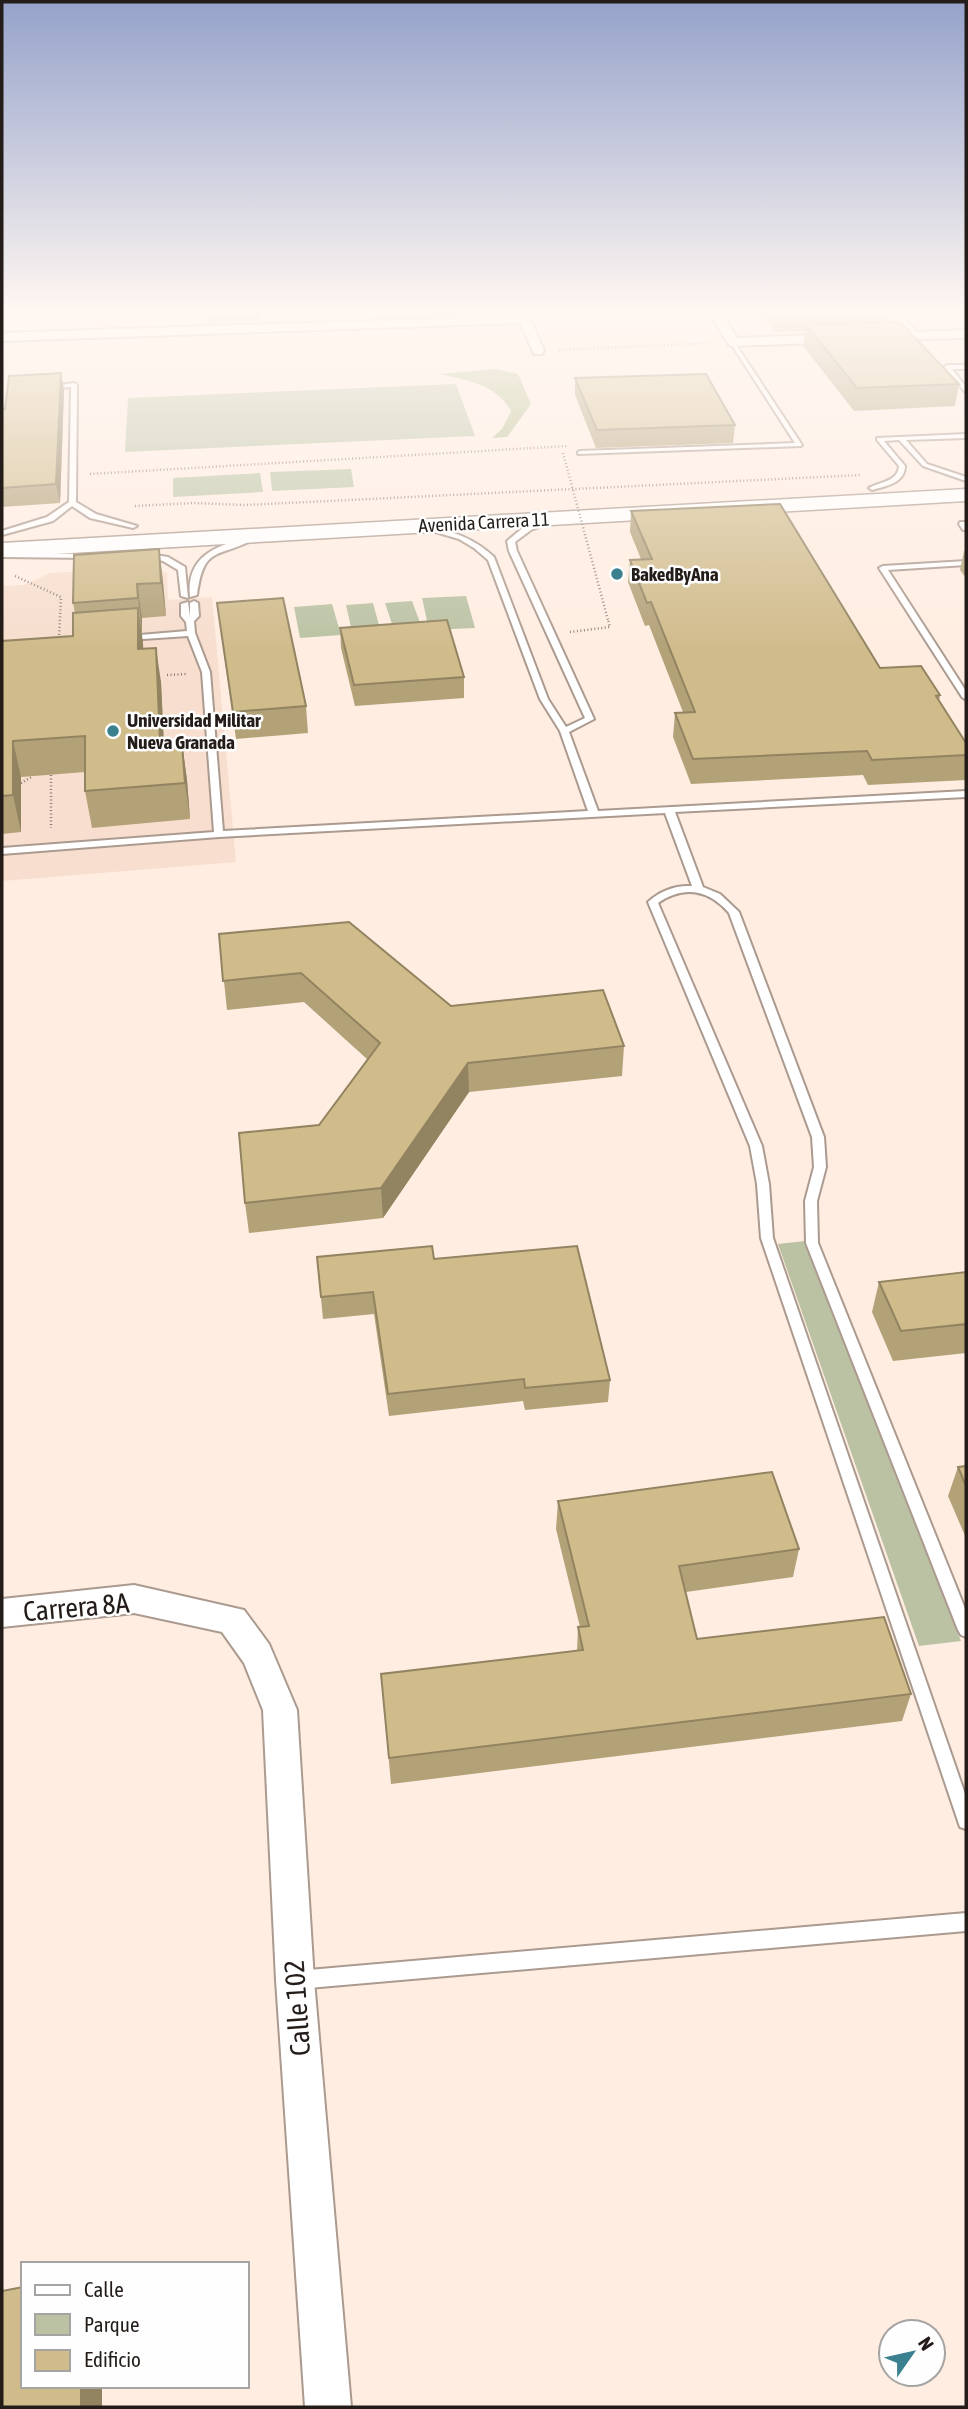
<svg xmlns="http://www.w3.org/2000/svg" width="968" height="2409" font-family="'Asap Condensed',sans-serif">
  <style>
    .built { fill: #f7dece }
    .green { fill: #bac2a3 }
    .forest { fill: #b2bd8c }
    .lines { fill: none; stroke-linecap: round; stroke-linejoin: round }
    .service-casing { stroke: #ab9a8f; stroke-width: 4 }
    .minor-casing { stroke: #ab9a8f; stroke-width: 4 }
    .secondary-casing { stroke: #ab9a8f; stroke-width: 3 }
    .path { stroke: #8a7e76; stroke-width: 2.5; stroke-dasharray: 1 2.5; stroke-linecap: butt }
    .service { fill: #fff; fill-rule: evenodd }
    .minor { fill: #fff; fill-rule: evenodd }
    .secondary { fill: #fff; fill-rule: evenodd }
    .path-bridge { stroke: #8a7e76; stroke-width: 2.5; stroke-dasharray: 1 2.5; stroke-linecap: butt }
    .wall { fill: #b3a178 }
    .shaded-wall { fill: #928361 }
    .building { fill: #d0bb8b; stroke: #928361; stroke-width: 2 }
    .poi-dot { fill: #3b808e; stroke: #fefefe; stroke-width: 2.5 }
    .labels { text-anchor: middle; stroke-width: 5; stroke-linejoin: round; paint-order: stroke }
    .far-street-label { font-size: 19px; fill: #231c18; stroke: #fefefe }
    .far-poi-label { font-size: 19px; font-weight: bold; fill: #231c18; stroke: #fefefe; text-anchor: start }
    .near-street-label { font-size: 28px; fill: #231c18; stroke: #fefefe }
  </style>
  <rect width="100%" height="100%" fill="#ffede1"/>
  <polygon class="built" points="147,567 167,573 168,600 212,597 236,862 2,881 2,586 24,585 50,573"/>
  <g class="green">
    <polygon points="456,384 475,436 125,452 128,398"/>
    <polygon points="351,469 354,487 272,491 270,472"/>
    <polygon points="260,473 263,492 173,497 173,478"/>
    <polygon points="466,596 475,628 429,630 422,598"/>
    <polygon points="412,601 422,628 394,630 385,603"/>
    <polygon points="373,603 379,625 351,627 346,605"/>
    <polygon points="332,604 341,635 300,638 294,607"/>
    <polygon points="805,1241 961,1641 919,1646 778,1244"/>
  </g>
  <path class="forest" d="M 496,369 L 518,374 L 531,404 L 507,437 L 492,438 L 502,429 L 511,411 C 496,384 468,381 440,374 Z"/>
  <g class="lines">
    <defs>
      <g id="service">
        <polygon points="733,340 802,445 801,446 578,454 578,452 580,451 795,443 730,342"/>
        <polygon points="966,365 966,369 952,369 966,387 966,393 944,367 947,365"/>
        <polygon points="74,383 77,385 76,502 96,514 137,526 133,528 90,518 72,506 53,521 2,535 2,531 47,517 69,502 71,387 48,389 45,387"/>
        <path d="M 966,434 L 966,438 L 906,440 L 927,464 L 966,477 L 966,481 L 923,466 L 899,440 L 884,441 L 905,466 C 905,483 886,486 872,490 L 869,488 C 879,482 898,482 899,466 L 877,440 L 877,438 Z"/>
        <path d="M 546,519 L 550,521 L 549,523 L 531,530 L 515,542 L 517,551 L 594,719 L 569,732 L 598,811 L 966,791 L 966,797 L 675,812 L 703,887 L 720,894 L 739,912 L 824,1137 L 826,1167 L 817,1201 L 818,1243 L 966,1611 L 966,1637 L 961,1635 L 958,1630 L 806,1243 L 805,1201 L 814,1167 L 812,1137 L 729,913 C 709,890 684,885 658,903 L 762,1146 L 769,1184 L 773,1238 L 966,1797 L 966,1829 L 960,1827 L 958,1821 L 761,1238 L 757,1184 L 750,1146 L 648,902 C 660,891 675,885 692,886 L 665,813 L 219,837 L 2,854 L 2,848 L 214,832 L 202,672 L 188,636 L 128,640 L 124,638 L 128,636 L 187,631 L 186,622 L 181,616 L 181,604 L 188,602 L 190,617 L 190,603 L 194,601 L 198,603 L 199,616 L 194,621 L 195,633 L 210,672 L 223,831 L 588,811 L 560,731 L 540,699 L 488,560 L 474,548 L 459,539 L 422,528 L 426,526 C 452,531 474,538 494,557 L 548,699 L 566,727 L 585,718 L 509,551 L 507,541 L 525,526 Z"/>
        <polygon points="960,522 966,522 966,530 963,530 959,524"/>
        <path d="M 247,537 L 254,539 C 218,559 204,544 197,595 L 190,597 C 186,556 215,547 247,537 Z"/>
        <polygon points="2,553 89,554 93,556 89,558 2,557"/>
        <polygon points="143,553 168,557 185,567 188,598 181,596 178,570 163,561 143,557"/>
        <polygon points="966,561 966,565 888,570 966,691 966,700 962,697 879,568 883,566"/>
        <polygon points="966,1913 966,1931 297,1989 291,1986 288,1980 291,1974 297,1971"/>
      </g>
      <g id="minor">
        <polygon points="515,311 527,311 544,351 542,354 534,354 520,323 2,341 2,333 517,316"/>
        <polygon points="708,311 720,311 737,338 839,334 845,338 839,342 733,346 729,345"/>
        <polygon points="886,311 898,311 916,332 966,330 966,338 873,340 871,337 877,333 903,332"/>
        <polygon points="134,1585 244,1610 269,1644 297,1710 314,1980 351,2407 305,2407 276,1980 263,1710 244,1663 222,1632 134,1613 2,1627 2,1599"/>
      </g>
      <polygon id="secondary" points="966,489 966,501 2,557 2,543"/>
    </defs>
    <use href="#service" class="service-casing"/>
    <use href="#minor" class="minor-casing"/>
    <use href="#secondary" class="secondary-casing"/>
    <g class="path">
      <polyline points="559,350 708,343"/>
      <polyline points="90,474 567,446"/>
      <polyline points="135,506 193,503 246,505 861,475"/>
      <polyline points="15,576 61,597 59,638"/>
      <polyline points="570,632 610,627 608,620"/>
      <polyline points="167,675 187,674"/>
      <polyline points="51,775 51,828"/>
      <polyline points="18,785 33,776"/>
    </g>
    <use href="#service" class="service"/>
    <use href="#minor" class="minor"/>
    <use href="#secondary" class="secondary"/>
    <polyline class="path-bridge" points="563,453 608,620"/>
  </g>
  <g class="wall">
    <polygon points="205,311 261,311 261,321 207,323"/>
    <polygon points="759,311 883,311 887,316 886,322 959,384 955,406 854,411 803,346 805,331 775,332"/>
    <polygon points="61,373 64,390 60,503 2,507 2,409 5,409"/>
    <polygon points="575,378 735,425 733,443 596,448 575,395"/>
    <polygon points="631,511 880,668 940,695 939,701 966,743 966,780 868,785 863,775 691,784 673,737 675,713 683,712 649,625 645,626 628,582 630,560 641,559 630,532"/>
    <polygon points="159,549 163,582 166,616 142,618 142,632 141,632 143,649 161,682 164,740 166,745 182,744 187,780 190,819 92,828 85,791 85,772 21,777 21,832 2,834 2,641 73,636 75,613 73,603"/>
    <polygon points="966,550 966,578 960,570 964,551"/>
    <polygon points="217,603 306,706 308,733 236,739"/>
    <polygon points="340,628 464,677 464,698 355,706 341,648"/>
    <polygon points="219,934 451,1006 624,1046 622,1076 469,1092 383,1218 249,1233 245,1203 319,1125 367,1059 304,1002 227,1010"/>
    <polygon points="317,1257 434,1259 610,1380 608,1402 525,1410 523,1401 389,1416 374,1314 323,1319"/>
    <polygon points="966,1272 966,1353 893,1361 872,1312 879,1282"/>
    <polygon points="966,1466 966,1538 948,1496 958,1467"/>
    <polygon points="558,1501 799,1549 793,1577 686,1592 697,1639 911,1694 902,1721 391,1784 381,1674 577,1651 578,1627 580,1627 556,1529"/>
  </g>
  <g class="shaded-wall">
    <polygon points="61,373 64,390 60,503 56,484"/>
    <polygon points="159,549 163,582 166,616 161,583"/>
    <polygon points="137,584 142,618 142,632 138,598"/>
    <polygon points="138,608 143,642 144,684 138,649"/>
    <polygon points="156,648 161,682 165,776 160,740"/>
    <polygon points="13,741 21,777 21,832 13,795"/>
    <polygon points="182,744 187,780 190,819 185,783"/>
    <polygon points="468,1063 469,1092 383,1218 381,1188"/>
    <rect x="81" y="2386" width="21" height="21"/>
  </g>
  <g class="building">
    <polygon points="771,311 883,311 887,316 776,317"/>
    <polygon points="900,322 959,384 857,388 806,325"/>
    <polygon points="61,373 56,484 2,488 2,409 5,409 9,376"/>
    <polygon points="706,374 735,425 597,430 575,378"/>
    <polygon points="780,504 880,668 921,666 940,695 936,696 966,743 966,755 872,760 867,751 693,759 675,713 695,712 651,602 647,603 630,560 652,559 631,511"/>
    <polygon points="159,549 161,583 137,584 138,598 73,603 74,555"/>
    <polygon points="283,598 306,706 233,712 217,603"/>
    <polygon points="138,608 138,649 156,648 160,740 165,740 165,745 182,744 185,783 85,791 85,736 13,741 13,795 2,796 2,641 73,636 73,613"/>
    <polygon points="447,620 464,677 354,685 340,628"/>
    <polygon points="349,922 451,1006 603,990 624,1046 468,1063 381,1188 245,1203 239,1133 319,1125 380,1043 301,973 223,981 219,934"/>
    <polygon points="432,1246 434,1259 577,1246 610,1380 525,1388 524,1379 388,1394 373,1292 321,1297 317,1257"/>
    <polygon points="966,1272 966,1324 901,1331 879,1282"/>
    <polygon points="966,1466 966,1486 958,1467"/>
    <polygon points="772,1472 799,1549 679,1566 697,1639 884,1617 911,1694 389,1758 381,1674 583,1650 578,1627 589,1626 558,1501"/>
    <polygon points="23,2287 23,2386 81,2386 81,2407 2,2407 2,2291"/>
  </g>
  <linearGradient id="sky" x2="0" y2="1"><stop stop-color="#95a2ca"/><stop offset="0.48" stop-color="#fff7f2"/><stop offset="1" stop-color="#fff7f2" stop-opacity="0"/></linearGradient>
  <rect width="968" height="648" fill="url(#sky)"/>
  <g class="poi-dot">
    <circle cx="617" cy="574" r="7"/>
    <circle cx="113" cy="731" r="7"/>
  </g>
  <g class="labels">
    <g class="far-street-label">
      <text transform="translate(484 522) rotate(-3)" y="7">Avenida Carrera 11</text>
    </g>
    <g class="far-poi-label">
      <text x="631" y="581">BakedByAna</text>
      <text x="127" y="727">Universidad Militar<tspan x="127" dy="22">Nueva Granada</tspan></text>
    </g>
    <g class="near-street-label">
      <text transform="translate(76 1607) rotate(-5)" y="10">Carrera 8A</text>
      <text transform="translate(297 2008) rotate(-94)" y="10">Calle 102</text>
    </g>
  </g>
  <rect width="968" height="2409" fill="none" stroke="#231c18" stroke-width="7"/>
  <rect x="21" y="2262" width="228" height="126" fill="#fefefe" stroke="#a6a4a2" stroke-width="2"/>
  <rect x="35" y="2285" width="35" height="10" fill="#ffffff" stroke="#a6a4a2" stroke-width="2"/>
  <text x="84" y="2297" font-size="21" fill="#231c18">Calle</text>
  <rect x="35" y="2314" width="35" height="21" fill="#bac2a3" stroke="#a6a4a2" stroke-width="2"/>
  <text x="84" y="2332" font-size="21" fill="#231c18">Parque</text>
  <rect x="35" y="2350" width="35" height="21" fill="#d0bb8b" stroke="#a6a4a2" stroke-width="2"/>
  <text x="84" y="2367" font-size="21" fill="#231c18">Edificio</text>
  <g transform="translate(912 2353) rotate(56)"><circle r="33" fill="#fefefe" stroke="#a6a4a2" stroke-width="2"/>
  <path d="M0-5L12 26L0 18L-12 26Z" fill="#3b808e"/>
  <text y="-10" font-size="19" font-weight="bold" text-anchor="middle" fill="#231c18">N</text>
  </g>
</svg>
